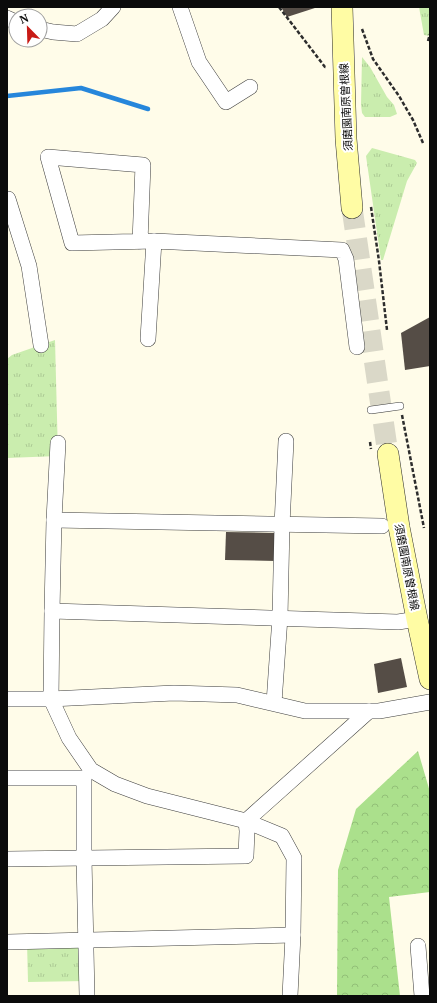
<svg xmlns="http://www.w3.org/2000/svg" width="437" height="1003" font-family="'PT Serif','Noto Sans JP',serif">
  <style>
    .grass { fill: url(#grass-tufts) }
    .forest { fill: url(#forest-crowns) }
    .lines { fill: none; stroke-linecap: round; stroke-linejoin: round }
    .stream { stroke: #2686db; stroke-width: 4.5 }
    .building { fill: #554d46 }
    .secondary-tunnel { stroke: #dad8c8; stroke-width: 21; stroke-dasharray: 21 10; stroke-linecap: butt }
    .lane-casing { stroke: #3e3e3e; stroke-width: 8 }
    .street-casing { stroke: #3e3e3e; stroke-width: 16 }
    .secondary-casing { stroke: #2d2d2d; stroke-width: 22 }
    .path { stroke: #2d2d2d; stroke-width: 2.5; stroke-dasharray: 4 2; stroke-linecap: butt }
    .lane { stroke: #fff; stroke-width: 7 }
    .street { stroke: #fff; stroke-width: 15 }
    .secondary { stroke: #fffca4; stroke-width: 21 }
    .labels { text-anchor: middle; stroke-width: 4; stroke-linejoin: round; paint-order: stroke }
    .street-label { font-size: 11px; fill: #0b0b0b; stroke: #fff }
  </style>
  <defs>
    <pattern id="grass-tufts" width="24" height="20" patternUnits="userSpaceOnUse"><rect width="24" height="20" fill="#caedae"/><path d="M3 7l-1-3M5 7V3M7 7l1-3M15 17l-1-3M17 17v-4M19 17l1-3" fill="none" stroke="#acca94"/></pattern>
    <pattern id="forest-crowns" width="20" height="18" patternUnits="userSpaceOnUse"><rect width="20" height="18" fill="#abe08c"/><path d="M2 6a3 3 0 1 1 6 0M12 15a3 3 0 1 1 6 0" fill="none" stroke="#92bf77"/></pattern>
  </defs>
  <rect width="100%" height="100%" fill="#fffce9"/>
  <g class="grass">
    <polygon points="419,7 430,7 430,36 424,35"/>
    <polygon points="362,57 370,67 387,97 394,105 397,114 390,117 365,117 362,113 361,105"/>
    <polygon points="372,148 415,160 417,163 407,181 383,260 381,260 366,156"/>
    <polygon points="55,340 58,456 7,458 7,359 12,355"/>
    <polygon points="86,940 86,981 28,982 27,942"/>
  </g>
  <polygon class="forest" points="418,751 430,792 430,892 389,897 400,996 337,996 338,870 356,809"/>
  <g class="lines">
    <polyline class="stream" points="7,96 81,88 148,109"/>
  </g>
  <g class="building">
    <polygon points="281,7 318,7 287,17"/>
    <polygon points="430,317 430,366 405,370 401,333"/>
    <polygon points="226,532 276,533 276,561 225,560"/>
    <polygon points="401,658 407,687 378,693 374,664"/>
  </g>
  <g class="lines">
    <polyline class="secondary-tunnel" points="352,208 388,454"/>
    <defs>
      <polyline id="lane" points="371,410 400,406"/>
      <g id="street">
        <polyline points="180,7 199,62 226,102 250,87"/>
        <polyline points="7,18 16,22"/>
        <polyline points="40,29 53,32 77,34 102,19 113,7"/>
        <polyline points="7,199 8,199 29,266 41,345"/>
        <polyline points="140,242 143,165 48,157 72,243 154,241"/>
        <polyline points="148,339 154,241 342,250 346,259 357,347"/>
        <polyline points="58,443 54,520 52,611 51,699 69,738 91,770 115,784 147,796 246,821 369,711"/>
        <polyline points="54,520 382,526"/>
        <polyline points="52,611 398,622 417,619"/>
        <polyline points="7,699 51,699 174,693 237,695 305,711 379,711 430,702"/>
        <polyline points="274,703 280,617 282,525 286,441"/>
        <polyline points="7,778 84,778 84,858 87,996"/>
        <polyline points="7,859 246,856 247,831 246,821 282,836 294,858 293,935 290,996"/>
        <polyline points="7,942 293,935"/>
        <polyline points="418,946 422,996"/>
      </g>
      <g id="secondary">
        <polyline points="342,7 346,139 352,208"/>
        <polyline points="388,454 399,527 417,619 430,679"/>
      </g>
    </defs>
    <use href="#lane" class="lane-casing"/>
    <use href="#street" class="street-casing"/>
    <use href="#secondary" class="secondary-casing"/>
    <g class="path">
      <polyline points="279,7 325,67 327,67"/>
      <polyline points="362,29 373,59 399,96 413,120 423,143"/>
      <polyline points="428,41 430,34"/>
      <polyline points="371,207 379,261 387,330"/>
      <polyline points="402,415 424,528"/>
      <polyline points="370,442 371,449"/>
    </g>
    <use href="#lane" class="lane"/>
    <use href="#street" class="street"/>
    <use href="#secondary" class="secondary"/>
  </g>
  <g class="labels">
    <g class="street-label">
      <text transform="translate(346 107) rotate(-93)" y="4">須磨園南原曽根線</text>
      <text transform="translate(407 567) rotate(79)" y="4">須磨園南原曽根線</text>
    </g>
  </g>
  <rect width="437" height="1003" fill="none" stroke="#0b0b0b" stroke-width="16"/>
  <g transform="translate(28 28) rotate(337)"><circle r="19" fill="#ffffff" stroke="#9d9d9d"/>
  <path d="M0-3L7 15L0 10L-7 15Z" fill="#c81a15"/>
  <text y="-6" font-size="11" font-weight="bold" text-anchor="middle" fill="#0b0b0b">N</text>
  </g>
</svg>
